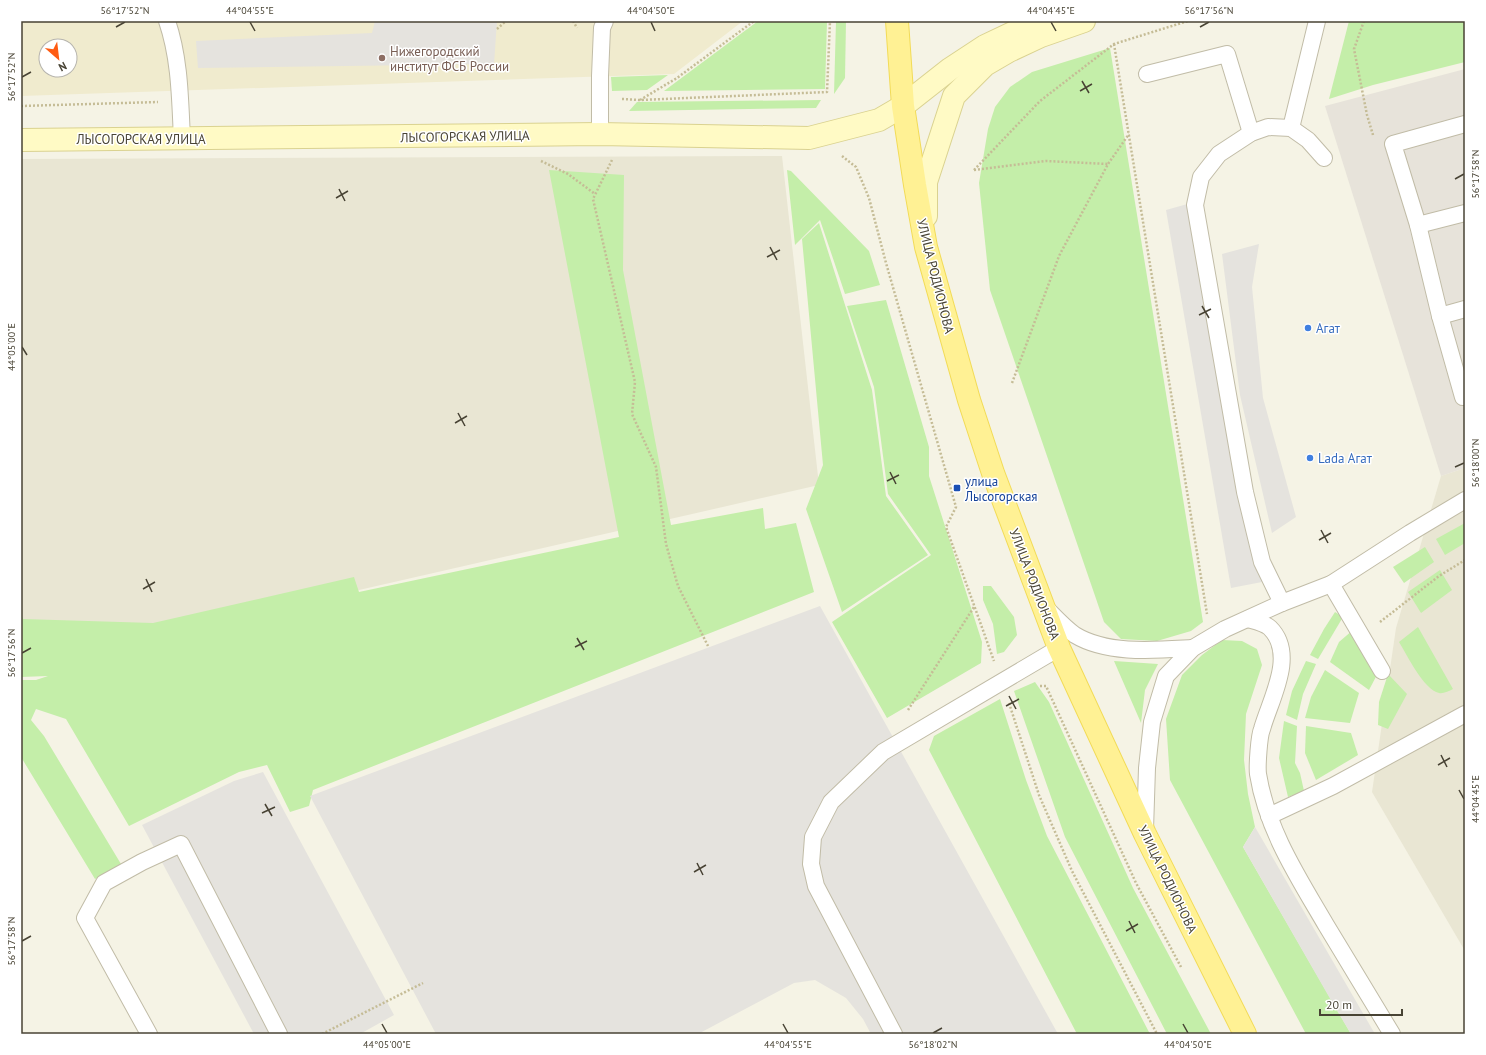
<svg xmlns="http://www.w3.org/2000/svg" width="1486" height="1055" font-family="'PT Sans',sans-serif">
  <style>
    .residential { fill: #e9e6d3 }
    .industrial { fill: #e7e3da }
    .education { fill: #f0ebce; fill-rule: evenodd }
    .green { fill: #c4eea9 }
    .parking { fill: #e5e3de }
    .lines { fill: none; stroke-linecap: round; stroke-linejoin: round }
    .lane-casing { stroke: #c1bca7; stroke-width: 18 }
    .secondary-casing { stroke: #dad290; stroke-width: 24 }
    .primary-casing { stroke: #f2db57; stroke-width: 24 }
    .path { stroke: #c5bc96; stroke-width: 2.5; stroke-dasharray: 2 2; stroke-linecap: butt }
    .lane { stroke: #fff; stroke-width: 16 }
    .secondary { stroke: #fffac5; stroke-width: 22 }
    .primary { stroke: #fff194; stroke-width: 22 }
    .ticks { fill: none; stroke: #484334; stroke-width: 1.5 }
    .education-dot { fill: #8d6e63; stroke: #fff; stroke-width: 1.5 }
    .shop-dot { fill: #3f7fe0; stroke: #fff; stroke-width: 1.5 }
    .transit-dot { fill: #1a4fb4; stroke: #fff; stroke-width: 1.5 }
    .labels { text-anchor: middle; stroke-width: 3; stroke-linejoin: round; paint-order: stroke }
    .education-label { font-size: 13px; fill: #785e54; stroke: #fff; text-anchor: start }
    .street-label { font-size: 13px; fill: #484334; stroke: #fff }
    .shop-label { font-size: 13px; fill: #366cbe; stroke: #fff; text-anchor: start }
    .transit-label { font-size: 13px; fill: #164399; stroke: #fff; text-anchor: start }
    .neatline { fill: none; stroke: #484334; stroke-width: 1.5 }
    .ticks-label { font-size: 10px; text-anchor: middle; fill: #484334 }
  </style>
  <rect width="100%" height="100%" fill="#f5f3e5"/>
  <g class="residential">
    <polygon points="782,156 819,485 237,618 21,637 21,159"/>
    <polygon points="1465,468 1465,951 1372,792 1396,628 1441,476"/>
  </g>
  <polygon class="industrial" points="1465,69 1465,468 1441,476 1325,106"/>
  <path class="education" d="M 21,21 L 743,21 L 674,74 L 21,96 ZM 46,46 L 70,46 L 70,70 L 46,70 Z"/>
  <g class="green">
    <polygon points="758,21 827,21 825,89 664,91"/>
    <polygon points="836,21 846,21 845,78 834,94"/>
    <polygon points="1349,21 1465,21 1465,62 1373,85 1329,99"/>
    <polygon points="1110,48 1203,622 1191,631 1157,641 1121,639 1104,622 990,290 979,183 988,129 995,107 1010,87 1032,72"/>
    <polygon points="668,75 647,90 612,91 611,77"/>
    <polygon points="821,100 816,108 629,111 637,102"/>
    <polygon points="549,170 624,175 623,270 671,525 763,508 765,529 796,523 814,592 313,790 309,806 290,812 267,765 239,772 129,826 66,719 36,709 31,720 44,736 121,864 95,879 21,757 21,680 36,680 48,676 21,677 21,614 23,619 153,623 354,577 359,592 619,537"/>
    <polygon points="787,170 791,171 869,251 880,285 845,294 820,220 795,245"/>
    <polygon points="819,223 872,390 886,496 928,555 842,612 806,509 823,465 802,239"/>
    <polygon points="886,300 929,447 929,476 982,642 981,663 887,718 832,622 931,555 888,494 874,387 847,306"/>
    <polygon points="1465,523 1465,543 1445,555 1436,539"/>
    <polygon points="1425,547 1434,562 1404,583 1393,567"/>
    <polygon points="1440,570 1452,590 1421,613 1408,592"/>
    <polygon points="983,586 991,586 1014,617 1017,635 1004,652 997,654 993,624 983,600"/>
    <polygon points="1335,612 1343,617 1318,659 1310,655 1324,629"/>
    <path d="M 1418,627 L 1453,689 C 1449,691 1443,694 1439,693 C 1424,690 1407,655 1399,642 Z"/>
    <polygon points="1353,630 1379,671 1369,690 1330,662 1339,642"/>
    <polygon points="1222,640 1242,641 1257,649 1262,665 1246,714 1244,760 1248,794 1255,827 1243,847 1351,1034 1306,1034 1170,780 1166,719 1182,675 1202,655"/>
    <polygon points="1114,661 1158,664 1145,690 1141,723"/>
    <polygon points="1306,661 1316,664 1303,694 1297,720 1286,715 1292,691"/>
    <polygon points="1325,670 1359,693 1350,723 1305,718 1311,697"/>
    <polygon points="1388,674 1407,694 1388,729 1378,725 1379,702"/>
    <polygon points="1035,682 1049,702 1133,888 1211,1034 1167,1034 1065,837 1014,691"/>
    <polygon points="1000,699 1026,780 1047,836 1150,1034 1077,1034 929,750 934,736"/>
    <polygon points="1284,721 1297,726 1295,763 1300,773 1304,791 1288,797 1279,758"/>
    <polygon points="1306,726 1351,733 1358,755 1316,780 1305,753"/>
  </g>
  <g class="parking">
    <polygon points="375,21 497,21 494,64 198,68 196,41 372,33"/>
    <polygon points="1191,203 1212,329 1262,582 1231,588 1166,210"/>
    <polygon points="1259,244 1252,287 1263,398 1296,517 1272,533 1240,395 1222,254"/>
    <polygon points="820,606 1058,1034 871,1034 863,1019 846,998 815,980 794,983 698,1034 436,1034 310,796"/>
    <polygon points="263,772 394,1015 360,1034 254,1034 142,825 234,781"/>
    <polygon points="1255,827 1375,1034 1351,1034 1336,1009 1243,847"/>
  </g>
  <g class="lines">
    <defs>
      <g id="lane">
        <path d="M 167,21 C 180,59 180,99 182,139"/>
        <polyline points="1147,74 1227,54 1251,133"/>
        <polyline points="1465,124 1393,144 1418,225 1440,316 1463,397 1465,397"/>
        <polyline points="1291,128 1317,21"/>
        <polyline points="600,134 600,76 602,28 605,21"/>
        <polyline points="1418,225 1465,213"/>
        <polyline points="1440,316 1465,309"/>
        <polyline points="1331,584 1382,671"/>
        <polyline points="1282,603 1262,562 1245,492 1195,205 1201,177 1219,154 1251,133 1268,127 1291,128 1308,140 1324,158"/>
        <path d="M 1046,608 C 1055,617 1065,628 1075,635 C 1108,655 1157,650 1193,648"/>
        <path d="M 1248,619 C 1255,621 1265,623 1270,628 C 1297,655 1270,700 1262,729 C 1259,736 1257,766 1258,774 C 1267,830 1298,877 1326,925 C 1348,961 1370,998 1392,1034"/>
        <polyline points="1269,816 1333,786 1465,714"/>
        <polyline points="1145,830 1147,768 1152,722 1166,676 1193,648 1225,629 1282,603 1331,584 1410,533 1465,500"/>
        <polyline points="149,1034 85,918 104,883 142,862 181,844 279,1034"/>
        <polyline points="894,1034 816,886 811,864 813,837 831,802 883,752 1059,648"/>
      </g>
      <g id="secondary">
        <polyline points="21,140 600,134 809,138 879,120 903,106 950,69 985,46 1025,27 1045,21"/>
        <polyline points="926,216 926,182 954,96 985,65 1009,51 1041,36 1084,21"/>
      </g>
      <polyline id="primary" points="897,21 903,106 915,185 926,247 969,400 993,473 1059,648 1145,834 1245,1034"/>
    </defs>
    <use href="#lane" class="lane-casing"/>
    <use href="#secondary" class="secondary-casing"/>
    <use href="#primary" class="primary-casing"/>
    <g class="path">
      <polyline points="573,21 577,28"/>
      <polyline points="1364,21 1354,49 1367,115 1373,135"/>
      <polyline points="497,29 506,21"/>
      <polyline points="1114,44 1207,614"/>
      <polyline points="622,99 640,100 827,92 830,21"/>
      <polyline points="640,100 677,78 754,21"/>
      <polyline points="21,106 158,102"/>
      <polyline points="842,156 856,167 869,198 886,263 956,507 946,527 994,661"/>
      <polyline points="612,160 593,199 635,382 632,414 656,467 666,544 678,586 708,646"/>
      <polyline points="541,161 568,174 595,194"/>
      <polyline points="974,170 1040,101 1114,44 1188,21"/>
      <polyline points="974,170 1046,161 1108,164"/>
      <polyline points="1012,383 1059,256 1108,164 1129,134"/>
      <polyline points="1380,622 1439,576 1465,560"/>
      <polyline points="1040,686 1046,686 1136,883 1181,967"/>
      <polyline points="1009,703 1039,795 1072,871 1157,1034"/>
      <polyline points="908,710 974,607"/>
      <polyline points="322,1034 423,983"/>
    </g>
    <use href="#lane" class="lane"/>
    <use href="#secondary" class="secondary"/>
    <use href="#primary" class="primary"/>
  </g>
  <path class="ticks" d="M 250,22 L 255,31M 651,22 L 655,31M 1051,22 L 1056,31M 116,27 L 125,22M 1200,27 L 1209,22M 22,77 L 31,72M 1082,81 L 1089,93M 1080,91 L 1092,84M 1455,179 L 1464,174M 339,189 L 345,201M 336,198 L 348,191M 770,247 L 777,260M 767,257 L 780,250M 1202,306 L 1209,318M 1199,315 L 1211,309M 22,347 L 27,355M 458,413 L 465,426M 455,423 L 467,416M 1455,467 L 1464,463M 890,472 L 896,484M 887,481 L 899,475M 1321,530 L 1328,543M 1319,540 L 1331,533M 146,579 L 152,592M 143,589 L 155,582M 577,638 L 584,650M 575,647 L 587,641M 22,653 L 31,648M 1009,696 L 1016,709M 1006,706 L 1019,699M 1441,755 L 1447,767M 1438,765 L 1450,758M 1459,790 L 1464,799M 265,804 L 272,816M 262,813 L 275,807M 697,863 L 703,875M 694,872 L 706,865M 1129,921 L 1135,933M 1126,931 L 1138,924M 22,941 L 31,936M 382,1024 L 387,1033M 783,1024 L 788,1033M 1183,1024 L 1188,1033M 933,1033 L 942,1028"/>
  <circle class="education-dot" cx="382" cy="58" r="4"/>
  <g class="shop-dot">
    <circle cx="1308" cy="328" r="4"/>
    <circle cx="1310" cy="458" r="4"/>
  </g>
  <rect class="transit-dot" x="953" y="484" width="8" height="8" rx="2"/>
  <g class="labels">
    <g class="education-label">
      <text x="390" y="56">Нижегородский<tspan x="390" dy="15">институт ФСБ России</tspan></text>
    </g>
    <g class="street-label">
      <text transform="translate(465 136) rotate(-1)" y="5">ЛЫСОГОРСКАЯ УЛИЦА</text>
      <text x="141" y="144">ЛЫСОГОРСКАЯ УЛИЦА</text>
      <text transform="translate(936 276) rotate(76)" y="5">УЛИЦА РОДИОНОВА</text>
      <text transform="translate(1035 584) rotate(69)" y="5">УЛИЦА РОДИОНОВА</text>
      <text transform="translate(1168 879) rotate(64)" y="5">УЛИЦА РОДИОНОВА</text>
    </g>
    <g class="shop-label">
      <text x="1316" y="333">Агат</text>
      <text x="1318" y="463">Lada Агат</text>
    </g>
    <g class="transit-label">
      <text x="965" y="486">улица<tspan x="965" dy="15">Лысогорская</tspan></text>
    </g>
  </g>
  <rect width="1486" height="1055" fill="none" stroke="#ffffff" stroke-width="44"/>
  <g transform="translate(58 58) rotate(152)"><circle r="19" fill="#ffffff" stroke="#b6b4ae"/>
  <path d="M0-3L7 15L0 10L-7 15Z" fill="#ff5b12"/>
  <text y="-6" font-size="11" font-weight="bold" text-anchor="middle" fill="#484334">N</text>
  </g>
  <path d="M1320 1009v6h82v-6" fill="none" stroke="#484334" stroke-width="2"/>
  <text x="1326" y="1009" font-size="12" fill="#484334" stroke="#ffffff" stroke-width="3" paint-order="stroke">20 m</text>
  <rect x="22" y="22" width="1442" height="1011" class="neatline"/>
  <g class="ticks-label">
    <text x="125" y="14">56°17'52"N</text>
    <text x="250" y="14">44°04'55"E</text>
    <text x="651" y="14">44°04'50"E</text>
    <text x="1051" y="14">44°04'45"E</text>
    <text x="1209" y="14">56°17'56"N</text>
    <text transform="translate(11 77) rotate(-90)" y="4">56°17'52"N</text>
    <text transform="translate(1475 174) rotate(-90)" y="4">56°17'58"N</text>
    <text transform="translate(11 347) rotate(-90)" y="4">44°05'00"E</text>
    <text transform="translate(1475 463) rotate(-90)" y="4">56°18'00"N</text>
    <text transform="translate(11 653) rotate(-90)" y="4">56°17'56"N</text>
    <text transform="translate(1475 799) rotate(-90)" y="4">44°04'45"E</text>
    <text transform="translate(11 941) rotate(-90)" y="4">56°17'58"N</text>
    <text x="387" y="1048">44°05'00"E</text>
    <text x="788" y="1048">44°04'55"E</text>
    <text x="933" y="1048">56°18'02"N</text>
    <text x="1188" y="1048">44°04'50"E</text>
  </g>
</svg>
